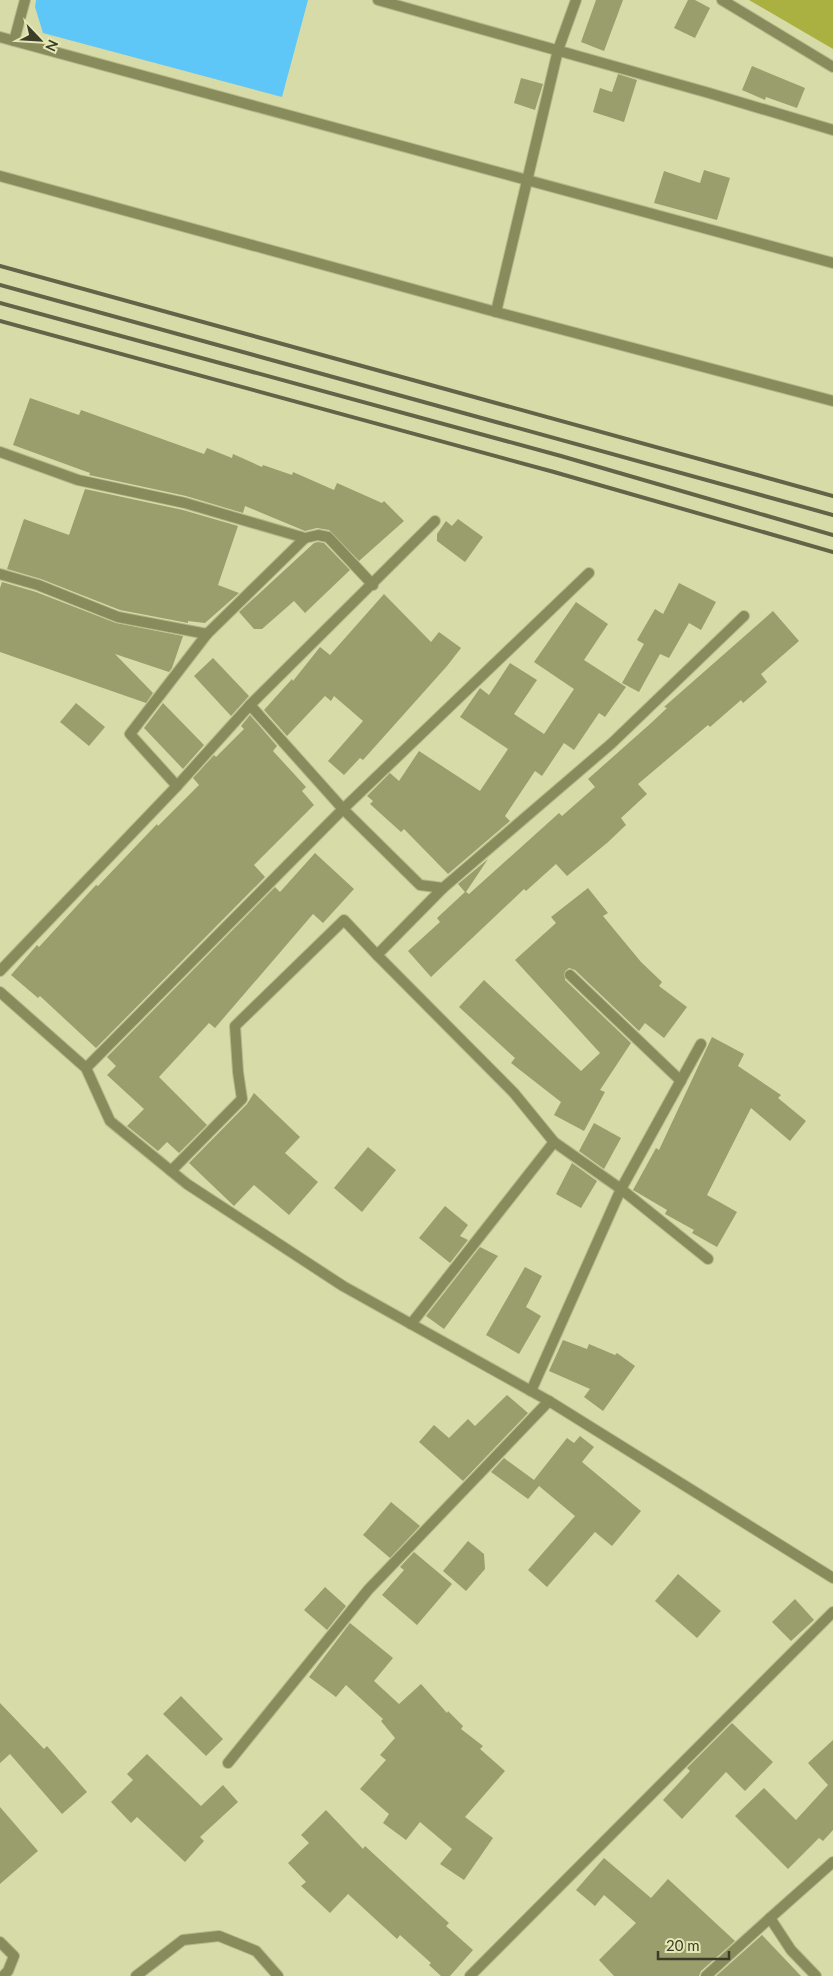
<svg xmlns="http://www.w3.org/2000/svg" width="833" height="1976" font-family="Lato,sans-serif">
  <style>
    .green { fill: #abb140 }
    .water { fill: #5fc6f8 }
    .building { fill: #9a9e6d }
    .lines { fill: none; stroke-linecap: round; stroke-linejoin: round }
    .minor-casing { stroke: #b4b88b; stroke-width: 12 }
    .minor { stroke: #888c5c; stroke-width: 10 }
    .rail { stroke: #626448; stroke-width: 4 }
  </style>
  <rect width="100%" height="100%" fill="#d6dba7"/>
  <polygon class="green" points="749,0 833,0 833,49"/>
  <polygon class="water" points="36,0 308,0 282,97 43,33 35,7"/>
  <g class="building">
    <polygon points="596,0 623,0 604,51 581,42"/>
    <polygon points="688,0 695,0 710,8 695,38 674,28"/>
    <polygon points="752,66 805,88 797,108 766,97 765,100 742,90"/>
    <polygon points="618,74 637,80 624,122 593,112 600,88 612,92"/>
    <polygon points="521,78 543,84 535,110 514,103"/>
    <polygon points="704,170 730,178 717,220 654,203 664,171 700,183"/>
    <polygon points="30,398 79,415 81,410 204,454 207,448 232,458 233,454 262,467 263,465 292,475 293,472 334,490 337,483 382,503 384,501 404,521 359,561 329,530 317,528 305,531 245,506 243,513 186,496 89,475 90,473 13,445"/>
    <polygon points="85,489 183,510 238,526 218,585 239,593 205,623 188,621 188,623 120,610 41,579 7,569 24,519 69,535"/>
    <polygon points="458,519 483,537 465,562 437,541 437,534 446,521 452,526"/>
    <polygon points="318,542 324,543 350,570 305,613 294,601 262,629 254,629 239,612 314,543"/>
    <polygon points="2,582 36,592 116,623 183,636 172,668 169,672 115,654 153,693 146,703 0,652 0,588"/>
    <polygon points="679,583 716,602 701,630 689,623 669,658 660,654 639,692 622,683 644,644 637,640 655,609 663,614"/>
    <polygon points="384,594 431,642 439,632 461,648 447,666 363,760 360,758 344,775 328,761 363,721 334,696 331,701 325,696 287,736 264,710 292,679 293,681 320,647 330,655"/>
    <polygon points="576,602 608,624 584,660 626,687 605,717 599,713 574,750 564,743 542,776 535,771 505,816 510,821 448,874 404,829 401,832 370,804 373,801 367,796 390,773 399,781 419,751 480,791 508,749 460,717 480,688 489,695 510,663 537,680 514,714 544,734 574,689 534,662"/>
    <polygon points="773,611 799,641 761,674 767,682 743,703 741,700 710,727 708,725 638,784 647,794 621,818 626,825 607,843 567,876 556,864 526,891 524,889 431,977 408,951 440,922 437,918 465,892 458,884 488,859 466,892 469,894 559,813 562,816 595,787 588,779 650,724 667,708 664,707"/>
    <polygon points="213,658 249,696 231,716 194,676"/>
    <polygon points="76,703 105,727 89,746 60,722"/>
    <polygon points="163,703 204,745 183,769 144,728"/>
    <polygon points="250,715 277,746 273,751 306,787 302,791 314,805 254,865 265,877 96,1048 40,996 38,998 11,975 37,945 39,947 96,885 98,886 157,824 158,826 199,785 193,778 214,755 216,757 244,729 241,726"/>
    <polygon points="315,853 354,889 323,923 313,914 215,1028 209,1023 159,1077 207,1125 179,1153 167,1142 158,1151 127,1126 144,1109 107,1075 116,1066 107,1057 275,887 280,892"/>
    <polygon points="588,888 608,913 603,916 641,962 662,982 659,986 687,1007 664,1038 645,1023 639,1031 575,970 569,968 565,971 565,980 631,1043 600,1090 605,1092 584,1131 554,1115 561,1102 511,1063 515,1058 459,1007 484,980 581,1071 600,1053 515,960 556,923 551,917"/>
    <polygon points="712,1037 744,1054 738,1066 781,1095 778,1098 806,1121 790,1141 751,1108 707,1195 737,1212 717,1247 692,1233 694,1230 665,1214 667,1210 633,1190 656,1148 659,1150"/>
    <polygon points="254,1093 300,1137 285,1153 318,1182 289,1215 254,1185 234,1206 189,1163 247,1104"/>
    <polygon points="594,1123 621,1138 604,1169 579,1151"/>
    <polygon points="368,1147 396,1170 362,1212 334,1188"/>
    <polygon points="572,1163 597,1181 581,1208 556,1194"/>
    <polygon points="445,1206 468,1225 460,1236 468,1240 450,1263 419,1238"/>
    <polygon points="480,1247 498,1256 444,1329 426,1316"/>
    <polygon points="525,1267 542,1276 526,1307 541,1316 519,1354 486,1335"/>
    <polygon points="563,1340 587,1349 589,1344 615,1355 617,1353 635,1366 603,1411 584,1397 590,1389 549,1371"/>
    <polygon points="507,1395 528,1413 463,1481 419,1442 434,1425 449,1438 468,1419 475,1426"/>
    <polygon points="580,1436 594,1447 582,1462 641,1511 612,1546 595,1532 547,1587 528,1570 575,1516 539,1486 528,1499 491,1472 504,1458 534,1480 567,1438 574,1443"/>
    <polygon points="391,1502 420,1526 390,1558 363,1535"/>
    <polygon points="468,1541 484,1554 485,1569 466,1591 443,1571"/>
    <polygon points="414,1552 452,1584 417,1625 382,1595 404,1570 400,1567"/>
    <polygon points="678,1574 721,1611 697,1638 655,1601"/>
    <polygon points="325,1587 346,1606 327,1630 304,1610"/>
    <polygon points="795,1599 814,1620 791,1641 772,1622"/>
    <polygon points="350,1623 393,1658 374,1681 399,1704 421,1684 447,1713 448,1711 463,1726 461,1729 483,1746 480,1749 505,1771 465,1817 493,1838 464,1880 440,1864 452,1849 420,1822 406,1840 383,1823 389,1814 360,1789 386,1760 380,1755 395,1738 381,1721 383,1719 346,1685 336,1697 309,1677"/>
    <polygon points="181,1696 223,1739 206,1756 163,1714"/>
    <polygon points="0,1703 44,1749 47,1746 87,1792 62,1814 10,1754 0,1763"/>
    <polygon points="732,1723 773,1762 745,1791 726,1772 682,1819 663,1800 690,1771 687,1768"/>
    <polygon points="833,1740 833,1830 823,1841 819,1838 788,1869 735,1816 764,1788 796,1820 828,1785 808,1763"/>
    <polygon points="147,1754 201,1806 223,1785 238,1802 200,1837 204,1841 185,1862 137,1817 131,1823 111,1802 133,1780 127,1774"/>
    <polygon points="0,1807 38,1851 0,1884"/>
    <polygon points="326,1810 363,1849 365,1846 439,1914 449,1923 446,1926 473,1950 450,1976 441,1976 429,1965 431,1963 400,1935 397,1939 348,1894 330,1913 301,1886 306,1882 288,1863 309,1843 301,1835"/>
    <polygon points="604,1858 651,1898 668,1879 735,1941 701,1971 699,1976 614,1976 599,1960 636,1923 604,1895 595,1906 576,1890"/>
    <polygon points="762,1935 801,1976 716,1976"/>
  </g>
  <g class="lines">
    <defs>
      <g id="minor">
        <polyline points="378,0 709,93 833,130"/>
        <polyline points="722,0 833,67"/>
        <polyline points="0,37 833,263"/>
        <polyline points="14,41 25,0"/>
        <polyline points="0,176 496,312 833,401"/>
        <polyline points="496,312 558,50 576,0"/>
        <polyline points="0,452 78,480 185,503 305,538"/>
        <polyline points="435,521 250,705 343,809 589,573"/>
        <polyline points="0,574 38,585 118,617 207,634"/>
        <polyline points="177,786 130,734 207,634 305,538 318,535 328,537 373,585"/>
        <polyline points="443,888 377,955 514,1093 554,1142 621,1189 708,1259"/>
        <polyline points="0,971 177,786 250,705"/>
        <polyline points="570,975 681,1081"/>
        <polyline points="0,992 86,1068 110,1121 187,1184 343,1286 549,1401 833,1578"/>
        <polyline points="86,1068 343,809 420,885 443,888 612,743 744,616"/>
        <polyline points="171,1171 242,1099 238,1072 235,1026 344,920 377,955"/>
        <polyline points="411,1324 554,1142"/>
        <polyline points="531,1391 621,1189 701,1044"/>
        <polyline points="228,1763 368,1590 549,1401"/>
        <polyline points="0,1942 14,1956 8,1971 3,1976"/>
        <polyline points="136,1976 183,1940 219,1936 256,1951 278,1976"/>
        <polyline points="470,1976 833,1612"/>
        <polyline points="706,1976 770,1918"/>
        <polyline points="816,1976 791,1950 770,1918 833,1862"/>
      </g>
    </defs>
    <use href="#minor" class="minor-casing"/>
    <use href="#minor" class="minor"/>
    <g class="rail">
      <polyline points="0,266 833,496"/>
      <polyline points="0,285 833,515"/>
      <polyline points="0,303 561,456 833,535"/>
      <polyline points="0,321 554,472 833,552"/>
    </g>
  </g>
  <g transform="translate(40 40) rotate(115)" stroke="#e3e8b4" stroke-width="4" paint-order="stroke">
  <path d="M0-4L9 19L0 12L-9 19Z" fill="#3c3d29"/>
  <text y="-8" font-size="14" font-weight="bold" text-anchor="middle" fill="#3c3d29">N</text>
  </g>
  <path d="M658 1951v8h71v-8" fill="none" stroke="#3c3d29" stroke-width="2.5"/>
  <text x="666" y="1951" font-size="15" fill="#3c3d29" stroke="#e3e8b4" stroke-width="4" paint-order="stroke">20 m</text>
</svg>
